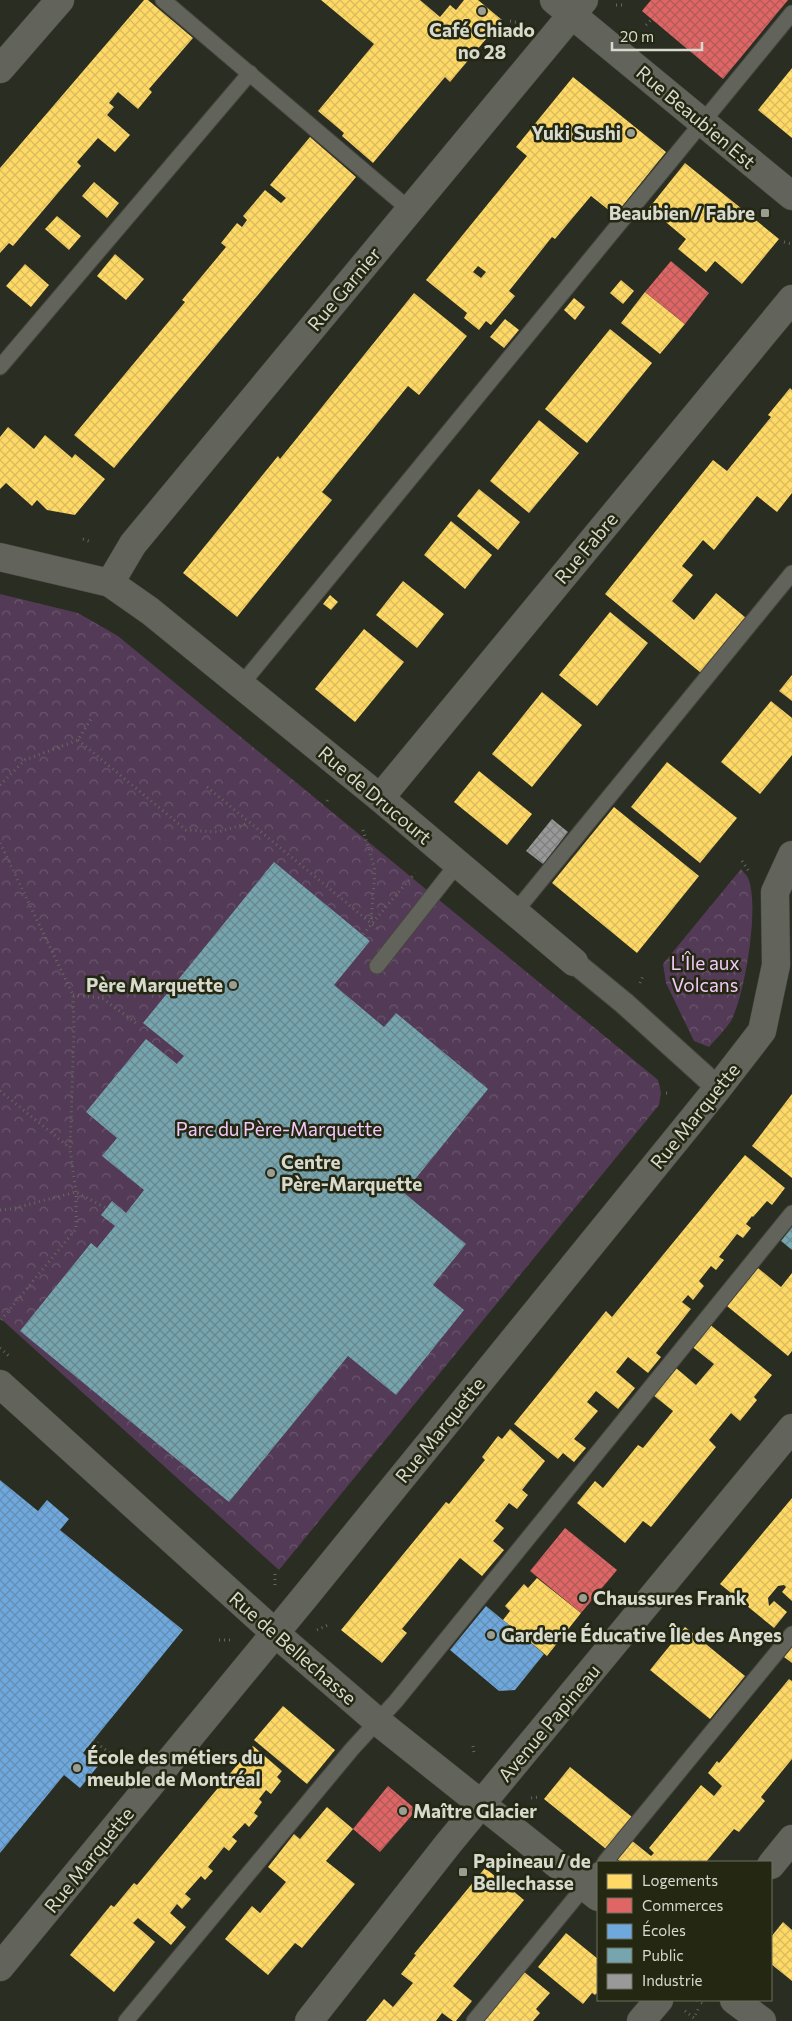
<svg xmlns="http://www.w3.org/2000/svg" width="792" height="2021" font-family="Commissioner,sans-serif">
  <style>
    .forest { fill: url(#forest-crowns) }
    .homes { fill: url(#homes-cross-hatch); fill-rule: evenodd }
    .shops { fill: url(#shops-cross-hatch) }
    .schools { fill: url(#schools-cross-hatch) }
    .public { fill: url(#public-cross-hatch) }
    .industry { fill: url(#industry-cross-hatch) }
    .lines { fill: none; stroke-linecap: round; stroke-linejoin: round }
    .service-casing { stroke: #45473d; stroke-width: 17 }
    .pedestrian-casing { stroke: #45473d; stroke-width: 24 }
    .minor-casing { stroke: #45473d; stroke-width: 29 }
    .tertiary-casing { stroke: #45473d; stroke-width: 29 }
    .secondary-casing { stroke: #45473d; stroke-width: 29 }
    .path { stroke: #66685f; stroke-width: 3; stroke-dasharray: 1 4; stroke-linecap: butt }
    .service { stroke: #62645b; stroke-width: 15 }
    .pedestrian { stroke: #62645b; stroke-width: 22 }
    .minor { stroke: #62645b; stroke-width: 28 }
    .tertiary { stroke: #62645b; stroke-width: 28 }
    .secondary { stroke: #62645b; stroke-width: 28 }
    .poi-dot { fill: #9a9d91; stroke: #242813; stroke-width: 2 }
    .labels { text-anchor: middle; stroke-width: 5; stroke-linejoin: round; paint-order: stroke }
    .poi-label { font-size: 19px; font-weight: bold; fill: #d7dacd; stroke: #242813; text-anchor: start }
    .street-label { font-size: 19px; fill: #d7dacd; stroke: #242813 }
    .park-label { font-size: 19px; fill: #f3c9f8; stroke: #242813 }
  </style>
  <defs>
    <pattern id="forest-crowns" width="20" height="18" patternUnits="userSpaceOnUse" patternTransform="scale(1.25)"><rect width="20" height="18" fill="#533a56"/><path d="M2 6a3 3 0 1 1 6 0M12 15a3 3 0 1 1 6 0" fill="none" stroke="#6b566d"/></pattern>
    <pattern id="homes-cross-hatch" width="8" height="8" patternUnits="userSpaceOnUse" patternTransform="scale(1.25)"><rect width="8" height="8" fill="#ffd966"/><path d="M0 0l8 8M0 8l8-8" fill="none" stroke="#d9bb5e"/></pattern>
    <pattern id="shops-cross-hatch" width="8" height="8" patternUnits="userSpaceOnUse" patternTransform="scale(1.25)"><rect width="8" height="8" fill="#e06666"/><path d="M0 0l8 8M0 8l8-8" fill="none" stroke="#b05b5a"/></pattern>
    <pattern id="schools-cross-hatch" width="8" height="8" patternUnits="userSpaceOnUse" patternTransform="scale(1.25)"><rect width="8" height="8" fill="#6fa8dc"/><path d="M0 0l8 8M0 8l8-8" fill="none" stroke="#638eb4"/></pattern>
    <pattern id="public-cross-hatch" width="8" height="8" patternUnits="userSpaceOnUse" patternTransform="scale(1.25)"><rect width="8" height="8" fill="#76a5af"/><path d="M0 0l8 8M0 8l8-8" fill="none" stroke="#66878d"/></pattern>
    <pattern id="industry-cross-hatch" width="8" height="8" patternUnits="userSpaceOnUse" patternTransform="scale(1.25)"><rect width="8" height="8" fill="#999"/><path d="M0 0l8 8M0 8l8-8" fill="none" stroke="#7e7f7e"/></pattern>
  </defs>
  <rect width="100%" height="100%" fill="#2a2d21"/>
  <g class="forest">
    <polygon points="0,594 78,613 118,636 658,1080 661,1093 659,1105 279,1570 0,1318"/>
    <path d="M 741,869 C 743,872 747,875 748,878 C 760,905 745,995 731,1021 C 725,1030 716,1039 709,1047 L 694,1041 L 666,983 L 663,964 Z"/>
  </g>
  <g class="homes">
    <polygon points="144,0 148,0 193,38 149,89 152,92 138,109 118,92 109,103 114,107 107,115 130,135 115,152 98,138 77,162 81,166 57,194 13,246 9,243 0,253 0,168"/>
    <polygon points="321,0 420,0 440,17 450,5 456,10 464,0 478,0 502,20 450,82 445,77 373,163 342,136 344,133 318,111 374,44"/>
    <polygon points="792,68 792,138 758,110"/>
    <path d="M 573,77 L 666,152 L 615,215 L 591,196 L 555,239 L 552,237 L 509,291 L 515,296 L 491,325 L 486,321 L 479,330 L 464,318 L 467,313 L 426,280 L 527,156 L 516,147 ZM 478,266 L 486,272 L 481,278 L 473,272 Z"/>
    <polygon points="310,137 356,177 114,468 74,435 185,302 182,300 226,247 221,243 237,223 242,227 247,220 243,216 265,190 281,203 286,198 270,185"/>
    <polygon points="685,163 779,239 742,284 715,261 706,272 678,249 686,239 649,208"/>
    <polygon points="94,182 119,203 107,218 82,196"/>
    <polygon points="57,216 81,236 69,250 45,229"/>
    <polygon points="115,254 144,279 126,300 97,276"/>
    <polygon points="25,264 49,285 31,307 6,286"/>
    <polygon points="621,280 634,291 623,304 610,293"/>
    <polygon points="645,292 685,324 660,354 621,323"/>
    <polygon points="414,293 467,336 419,395 408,386 322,492 332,500 237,617 183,573 278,456 280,459"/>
    <polygon points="574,298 585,307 575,320 564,310"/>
    <polygon points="505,319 519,330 504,348 490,337"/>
    <polygon points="610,329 652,363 587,443 545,409"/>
    <polygon points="790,388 792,390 792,493 777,512 757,496 714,550 703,540 682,566 693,575 672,601 694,620 716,593 746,618 701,673 605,594 713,460 727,471 771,417 768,415"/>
    <polygon points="539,420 579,453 529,513 490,481"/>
    <polygon points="8,427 34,449 45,435 72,458 75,454 105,479 75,515 47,510 37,500 32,506 6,483 0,489 0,437"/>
    <polygon points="479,489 520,522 498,550 457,516"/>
    <polygon points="451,521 492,555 465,589 424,555"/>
    <polygon points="403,581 444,614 417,648 376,615"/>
    <polygon points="330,595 338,602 331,610 323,604"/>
    <polygon points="610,612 648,643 597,706 559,675"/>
    <polygon points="364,629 404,662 355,722 315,689"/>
    <polygon points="792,675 792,701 779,691"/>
    <polygon points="542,692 582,725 532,787 492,754"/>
    <polygon points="771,701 792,718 792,755 760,794 721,762"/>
    <polygon points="667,762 737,818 700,863 631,807"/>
    <polygon points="479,771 532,814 507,845 454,802"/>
    <polygon points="614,807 699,876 637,953 552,883"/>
    <polygon points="792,1094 792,1178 752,1146"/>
    <polygon points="745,1155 785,1188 772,1205 767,1201 753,1217 752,1216 746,1224 751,1228 743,1238 737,1234 719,1257 724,1260 716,1270 711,1266 699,1281 704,1286 693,1300 688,1295 682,1302 691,1309 656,1353 661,1357 648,1373 628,1357 616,1372 635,1388 618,1409 596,1391 587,1402 598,1411 574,1439 586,1448 574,1462 563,1453 558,1459 514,1424 606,1311 612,1317"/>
    <polygon points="758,1268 781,1287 792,1273 792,1351 788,1356 727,1306"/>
    <polygon points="708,1323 772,1375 754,1397 757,1400 740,1421 731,1413 709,1440 716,1447 651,1527 643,1521 625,1543 577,1503 595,1481 603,1488 638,1445 643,1448 673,1411 653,1395 676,1368 696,1385 714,1364 690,1345"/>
    <polygon points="510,1429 545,1461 522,1490 528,1495 517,1509 509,1503 495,1521 504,1528 493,1541 504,1550 482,1576 460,1558 402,1629 407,1633 382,1663 341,1630 446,1502 449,1504 485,1460 482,1457 498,1436 502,1439"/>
    <polygon points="792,1498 792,1601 782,1592 786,1587 784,1585 778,1586 768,1598 769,1606 774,1601 787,1612 774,1628 720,1584"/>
    <polygon points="537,1578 581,1613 547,1656 503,1620 510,1611 505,1606 524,1584 528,1588"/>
    <polygon points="685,1627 745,1676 710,1719 650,1670"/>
    <polygon points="792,1647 792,1663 784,1657"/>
    <polygon points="789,1679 792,1681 792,1759 761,1797 765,1801 739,1832 734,1829 706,1862 621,1862 616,1858 631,1840 651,1856 654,1853 649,1848 701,1785 714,1796 722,1786 708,1773 717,1761 719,1763"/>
    <polygon points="283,1706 335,1750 307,1784 254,1740"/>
    <polygon points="253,1746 282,1771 277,1777 281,1781 271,1794 266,1790 259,1799 262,1802 254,1813 258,1816 249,1827 245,1823 232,1837 237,1841 229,1851 224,1847 208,1867 213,1871 205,1880 201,1876 185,1894 191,1899 182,1909 177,1904 170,1913 186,1927 171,1945 138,1918 133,1923 155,1942 114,1992 70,1955 111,1905 114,1907 134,1883 137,1885"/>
    <polygon points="570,1767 632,1817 606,1849 544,1799"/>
    <polygon points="327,1807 353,1829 326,1861 355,1884 302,1948 295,1943 268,1975 225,1939 252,1906 260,1913 286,1882 268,1867 294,1834 300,1839"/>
    <polygon points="485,1868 524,1900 453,1986 472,2001 456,2021 453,2021 442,2013 436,2021 366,2021 384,1999 393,2007 413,1983 401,1974 416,1955 414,1954"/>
    <polygon points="783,1922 792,1930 792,1981 771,1964 771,1937"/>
    <polygon points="566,1933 598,1959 598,1992 595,1995 592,1993 583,2004 538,1967"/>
    <polygon points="523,1971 550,1993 536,2009 540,2013 533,2021 482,2021"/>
  </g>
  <g class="shops">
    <polygon points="651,0 788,0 723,79 642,11"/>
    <polygon points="671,261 709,293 685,324 645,292"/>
    <polygon points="565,1528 617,1570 581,1613 530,1571"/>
    <polygon points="388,1786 413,1807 413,1814 380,1852 353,1829"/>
  </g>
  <g class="schools">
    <polygon points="0,1480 38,1511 47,1500 69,1519 60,1530 183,1630 83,1753 98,1766 80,1788 64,1775 0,1853"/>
    <polygon points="486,1606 544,1654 515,1690 499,1691 450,1650"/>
  </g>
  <g class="public">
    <polygon points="274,862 370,941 334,985 384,1027 396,1013 488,1089 404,1193 466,1244 433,1285 464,1310 396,1395 348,1356 229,1502 20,1331 91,1243 97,1248 115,1226 101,1215 112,1201 126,1213 144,1190 102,1156 117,1138 86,1112 146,1039 177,1064 184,1056 143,1023"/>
    <polygon points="792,1227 792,1250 781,1241"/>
  </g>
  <polygon class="industry" points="552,819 568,832 543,864 526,851"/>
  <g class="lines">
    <defs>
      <g id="service">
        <polyline points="163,0 410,210"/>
        <polyline points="0,367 250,73"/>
        <polyline points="241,685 792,13"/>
        <polyline points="515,912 792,573"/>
        <polyline points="377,966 458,863"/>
        <polyline points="605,1862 792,1634"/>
        <polyline points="126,2021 352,1749 396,1701 792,1213"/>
        <polyline points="474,2021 598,1870"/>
      </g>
      <polyline id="pedestrian" points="574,962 624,1003 718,1088"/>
      <g id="minor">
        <polyline points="0,69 60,0"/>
        <polyline points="0,557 110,583 150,611 380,798 574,962"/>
        <polyline points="110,583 133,544 584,0"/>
        <polyline points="380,798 792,299"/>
        <polyline points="771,1865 792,1839"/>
        <polyline points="0,1967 304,1598 718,1088 762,1031 776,965 775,892 792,855"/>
        <polyline points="641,2021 659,2000"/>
      </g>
      <g id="tertiary">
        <polyline points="554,0 792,196"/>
        <polyline points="0,1384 275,1633 377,1721 598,1897"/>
        <polyline points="734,2000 762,2021"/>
      </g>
      <polyline id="secondary" points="309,2021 448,1844 792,1428"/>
    </defs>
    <use href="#service" class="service-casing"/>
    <use href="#pedestrian" class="pedestrian-casing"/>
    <use href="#minor" class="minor-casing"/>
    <use href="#tertiary" class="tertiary-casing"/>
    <use href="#secondary" class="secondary-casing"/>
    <g class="path">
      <polyline points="616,5 626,5"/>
      <polyline points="510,21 520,23"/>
      <polyline points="646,25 652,19"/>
      <polyline points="784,242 792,244"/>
      <polyline points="83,539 91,542"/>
      <polyline points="78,740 186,830 218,832 249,823"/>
      <polyline points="0,785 25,760 78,740 92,717"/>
      <polyline points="207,787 378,929"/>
      <polyline points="327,801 328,799"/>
      <polyline points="363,830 375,870 371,923"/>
      <polyline points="0,843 73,995 74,1033 70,1149 76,1192 76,1229 0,1321"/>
      <polyline points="742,861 750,873"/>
      <polyline points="363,934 415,873"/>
      <polyline points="640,983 643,976"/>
      <polyline points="73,995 102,998 136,1023"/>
      <polyline points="0,1091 70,1148"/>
      <polyline points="666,1093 669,1093"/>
      <polyline points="0,1210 11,1209 76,1192 106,1208"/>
      <polyline points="0,1348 9,1356"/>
      <polyline points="275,1574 275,1585"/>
      <polyline points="317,1630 328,1625"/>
      <polyline points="219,1640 232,1640"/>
      <polyline points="93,1740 124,1764"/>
      <polyline points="473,1746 474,1753"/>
      <polyline points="89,1776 103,1789"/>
      <polyline points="531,1798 539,1797"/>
      <polyline points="421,1810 429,1810"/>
      <polyline points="484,1856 485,1862"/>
      <polyline points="697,2000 705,2005"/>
      <polyline points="685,2011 694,2018 699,2007"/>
    </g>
    <use href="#service" class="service"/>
    <use href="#pedestrian" class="pedestrian"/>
    <use href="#minor" class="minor"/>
    <use href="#tertiary" class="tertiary"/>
    <use href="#secondary" class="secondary"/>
  </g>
  <g class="poi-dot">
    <circle cx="482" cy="11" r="5"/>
    <circle cx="631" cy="133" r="5"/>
    <rect x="760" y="208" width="10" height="10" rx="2.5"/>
    <circle cx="233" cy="985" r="5"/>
    <circle cx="271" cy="1173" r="5"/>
    <circle cx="583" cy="1598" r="5"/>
    <circle cx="491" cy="1635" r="5"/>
    <circle cx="77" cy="1768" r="5"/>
    <circle cx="403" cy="1811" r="5"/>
    <rect x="458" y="1867" width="10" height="10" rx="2.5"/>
  </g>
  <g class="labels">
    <g class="poi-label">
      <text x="482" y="37" text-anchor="middle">Café Chiado<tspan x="482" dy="22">no 28</tspan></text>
      <text x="621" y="140" text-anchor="end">Yuki Sushi</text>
      <text x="755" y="220" text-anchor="end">Beaubien / Fabre</text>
      <text x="223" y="992" text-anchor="end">Père Marquette</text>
      <text x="281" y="1169">Centre<tspan x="281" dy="22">Père-Marquette</tspan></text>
      <text x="593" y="1605">Chaussures Frank</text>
      <text x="501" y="1642">Garderie Éducative Île des Anges</text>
      <text x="87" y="1764">École des métiers du<tspan x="87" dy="22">meuble de Montréal</tspan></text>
      <text x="413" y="1818">Maître Glacier</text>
      <text x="473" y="1868">Papineau / de<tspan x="473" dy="22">Bellechasse</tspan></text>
    </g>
    <g class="street-label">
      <text transform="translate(696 117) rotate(40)" y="7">Rue Beaubien Est</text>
      <text transform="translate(344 289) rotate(-50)" y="7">Rue Garnier</text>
      <text transform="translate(586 548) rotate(-50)" y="7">Rue Fabre</text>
      <text transform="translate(375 795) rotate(40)" y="7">Rue de Drucourt</text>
      <text transform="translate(695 1116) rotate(-51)" y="7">Rue Marquette</text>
      <text transform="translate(440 1430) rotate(-51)" y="7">Rue Marquette</text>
      <text transform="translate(293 1648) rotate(41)" y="7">Rue de Bellechasse</text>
      <text transform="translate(549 1723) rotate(-50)" y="7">Avenue Papineau</text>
      <text transform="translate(89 1860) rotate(-51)" y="7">Rue Marquette</text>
    </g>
    <g class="park-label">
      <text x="705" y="970">L'Île aux<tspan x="705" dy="22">Volcans</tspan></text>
      <text x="279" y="1136">Parc du Père-Marquette</text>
    </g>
  </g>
  <rect x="597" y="1861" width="175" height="140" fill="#242813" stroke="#6c6f5d"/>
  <rect x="607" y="1874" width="25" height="15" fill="#ffd966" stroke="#6c6f5d"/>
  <text x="642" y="1886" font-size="15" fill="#d7dacd">Logements</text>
  <rect x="607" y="1898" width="25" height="15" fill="#e06666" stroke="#6c6f5d"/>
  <text x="642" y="1911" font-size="15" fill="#d7dacd">Commerces</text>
  <rect x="607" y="1924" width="25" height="15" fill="#6fa8dc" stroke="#6c6f5d"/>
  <text x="642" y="1936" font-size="15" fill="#d7dacd">Écoles</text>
  <rect x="607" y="1948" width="25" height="15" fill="#76a5af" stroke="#6c6f5d"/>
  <text x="642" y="1961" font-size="15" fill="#d7dacd">Public</text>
  <rect x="607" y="1974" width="25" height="15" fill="#999999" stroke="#6c6f5d"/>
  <text x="642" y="1986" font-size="15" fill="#d7dacd">Industrie</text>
  <path d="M612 42v8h90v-8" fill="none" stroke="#d7dacd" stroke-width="2.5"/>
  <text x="620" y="42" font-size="15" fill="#d7dacd" stroke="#242813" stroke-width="4" paint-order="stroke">20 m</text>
</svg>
